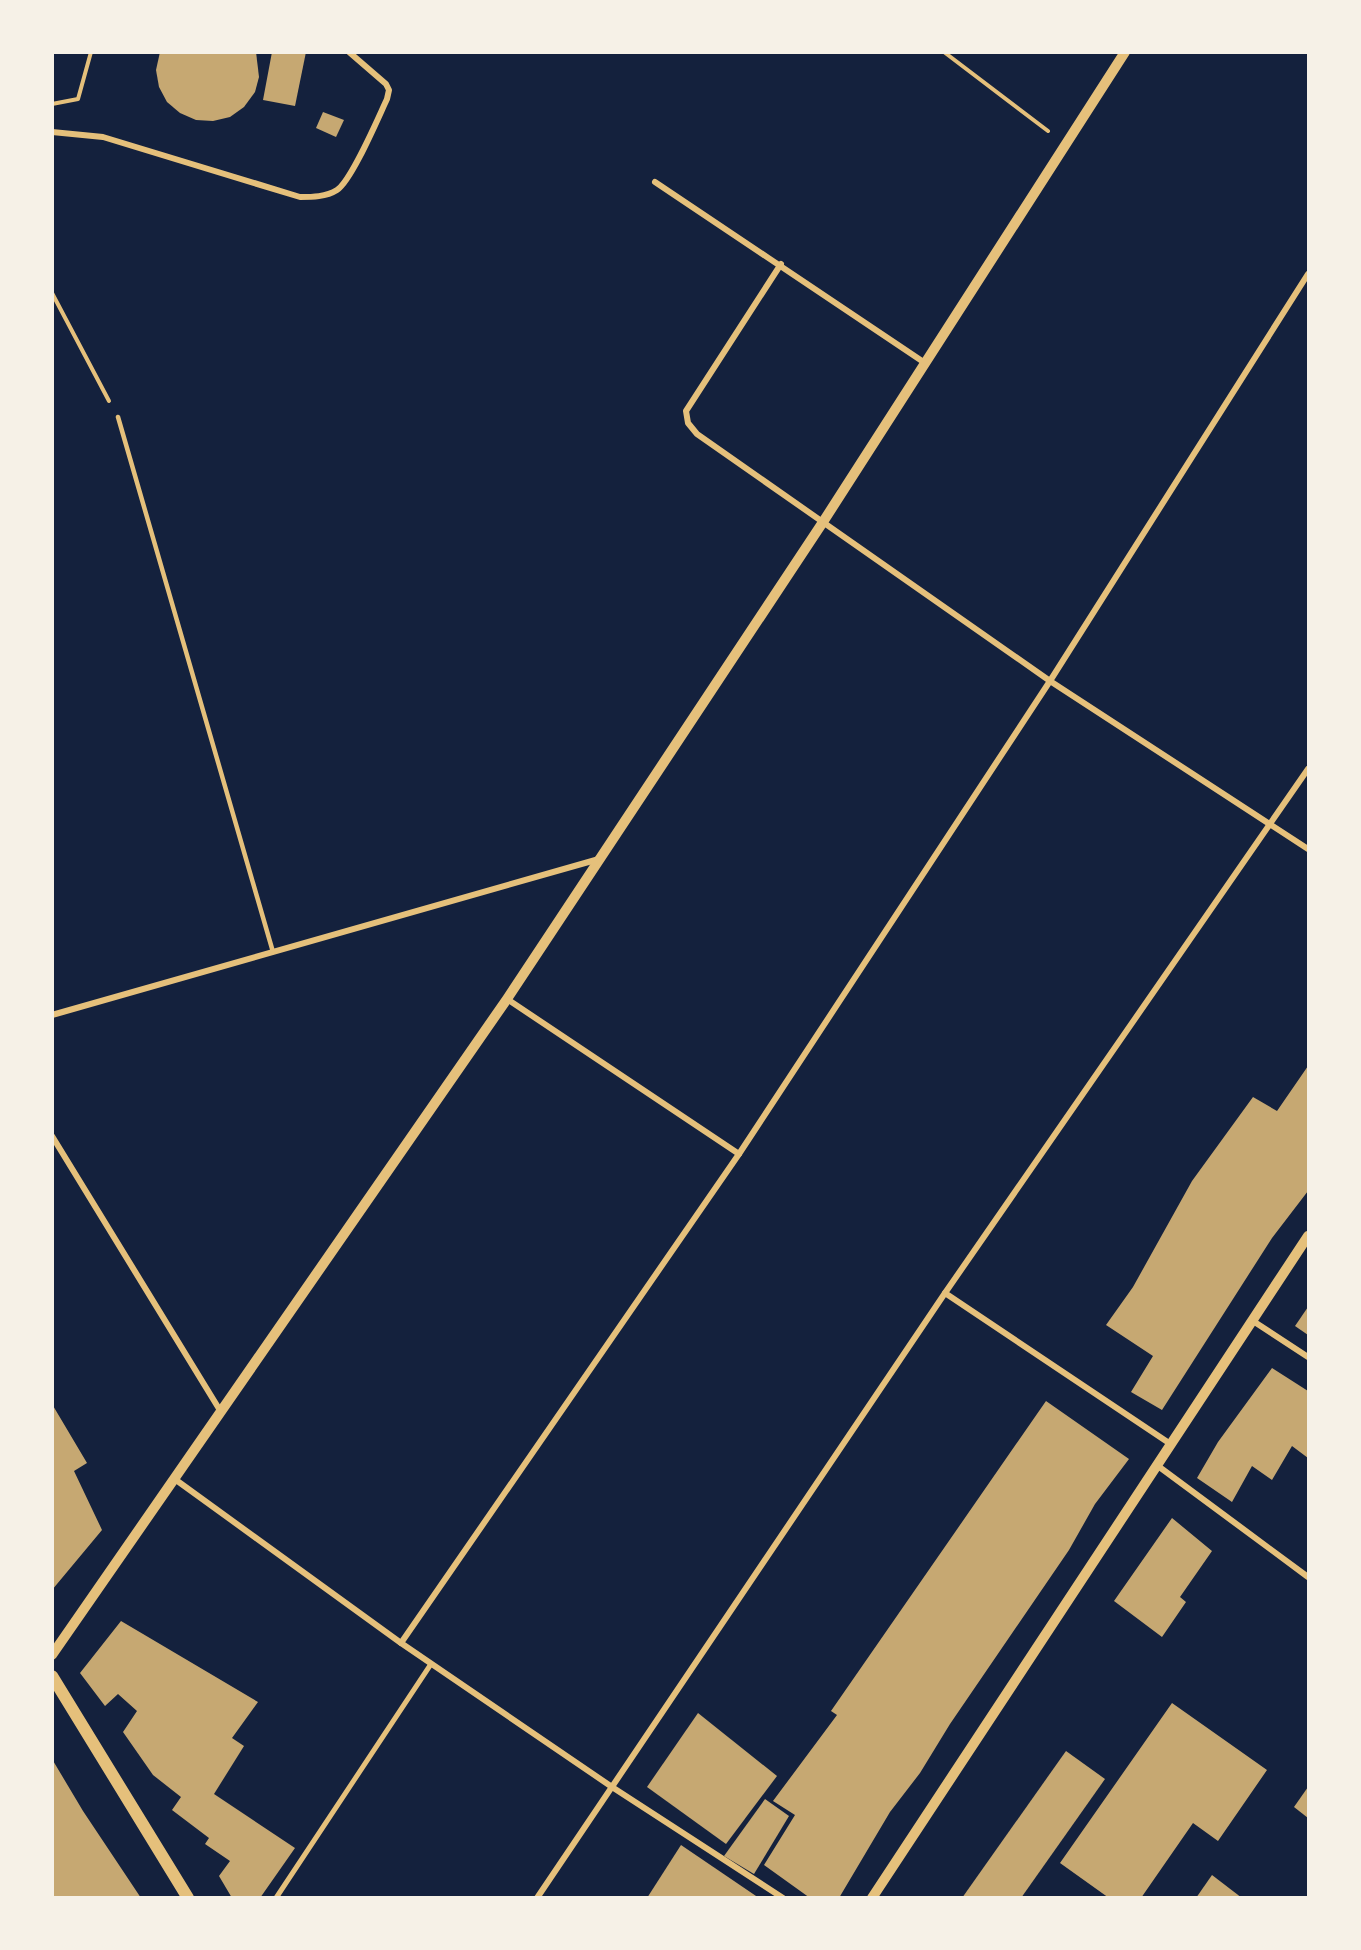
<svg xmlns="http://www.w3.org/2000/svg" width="1361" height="1950" font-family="Ubuntu,sans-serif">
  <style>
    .building { fill: #c6a872 }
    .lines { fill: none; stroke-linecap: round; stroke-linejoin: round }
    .path { stroke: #e5c07b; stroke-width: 4 }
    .service { stroke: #e5c07b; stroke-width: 4.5 }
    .pedestrian { stroke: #e5c07b; stroke-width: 5 }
    .minor { stroke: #e5c07b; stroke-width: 6 }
    .tertiary { stroke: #e5c07b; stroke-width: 10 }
    .secondary { stroke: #e5c07b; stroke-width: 12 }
  </style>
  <rect width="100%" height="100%" fill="#14213d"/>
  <g class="building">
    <polygon points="160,52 256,52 259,77 255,92 244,107 230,117 213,121 196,120 180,113 167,102 159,87 156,70"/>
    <polygon points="272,52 306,52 295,106 263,100"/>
    <polygon points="323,112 344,120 336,137 316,128"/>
    <polygon points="1308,1066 1308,1191 1272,1238 1162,1410 1131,1392 1153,1356 1106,1325 1133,1287 1192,1181 1253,1097 1277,1111"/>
    <polygon points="1308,1307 1308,1335 1295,1326"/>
    <polygon points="1272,1368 1308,1391 1308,1458 1292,1446 1272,1480 1252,1466 1232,1502 1197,1478 1218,1442"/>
    <polygon points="1046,1401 1129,1459 1095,1504 1069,1550 950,1724 920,1773 890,1812 839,1898 810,1898 764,1865 795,1815 773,1801 837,1715 831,1711"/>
    <polygon points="52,1404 87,1463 74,1471 102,1530 52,1590"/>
    <polygon points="1172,1518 1212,1551 1180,1597 1186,1602 1162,1637 1114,1601"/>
    <polygon points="121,1621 258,1702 232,1738 244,1746 214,1794 295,1848 260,1898 232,1898 219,1876 230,1861 205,1844 209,1838 172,1810 181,1797 153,1775 123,1732 137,1711 118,1694 105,1706 80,1673"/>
    <polygon points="1172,1703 1267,1770 1218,1841 1193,1823 1141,1898 1109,1898 1060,1863"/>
    <polygon points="698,1713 777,1776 726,1844 647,1787"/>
    <polygon points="1066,1751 1105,1779 1021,1898 962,1898"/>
    <polygon points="52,1759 83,1811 141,1898 52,1898"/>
    <polygon points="1308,1787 1308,1818 1294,1807"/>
    <polygon points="765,1799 789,1816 754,1874 724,1856"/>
    <polygon points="681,1845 759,1898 647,1898"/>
    <polygon points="1212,1875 1242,1898 1196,1898"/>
  </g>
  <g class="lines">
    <g class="path">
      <polyline points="944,52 1048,131"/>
      <polyline points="52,104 78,99 91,52"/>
      <polyline points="52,293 109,401"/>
    </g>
    <polyline class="service" points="118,417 273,952"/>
    <polyline class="pedestrian" points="276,1898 431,1664"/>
    <g class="minor">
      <path d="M 52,132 L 103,137 L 300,197 C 312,197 326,197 337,190 C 352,180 378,118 387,99 L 389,90 L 386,84 L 349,52"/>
      <polyline points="655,182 925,363"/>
      <polyline points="781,264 686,411 688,423 697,434 1050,681 1308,849"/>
      <polyline points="507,999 739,1154"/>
      <polyline points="52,1015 599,859"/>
      <polyline points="52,1136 221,1412"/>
      <polyline points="945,1293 1172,1445"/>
      <polyline points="1253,1321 1308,1357"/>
      <polyline points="1158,1466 1308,1577"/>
      <polyline points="176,1480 401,1643 612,1787 783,1898"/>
      <polyline points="401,1643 739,1154 1050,681 1308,274"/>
      <polyline points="537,1898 945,1293 1308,769"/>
    </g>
    <g class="tertiary">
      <polyline points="52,1655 507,999 823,522 1125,52"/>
      <polyline points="872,1898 1308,1236"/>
    </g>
    <polyline class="secondary" points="52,1676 188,1898"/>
  </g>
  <rect width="1361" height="1950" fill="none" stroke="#f6f1e7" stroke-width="108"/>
</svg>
